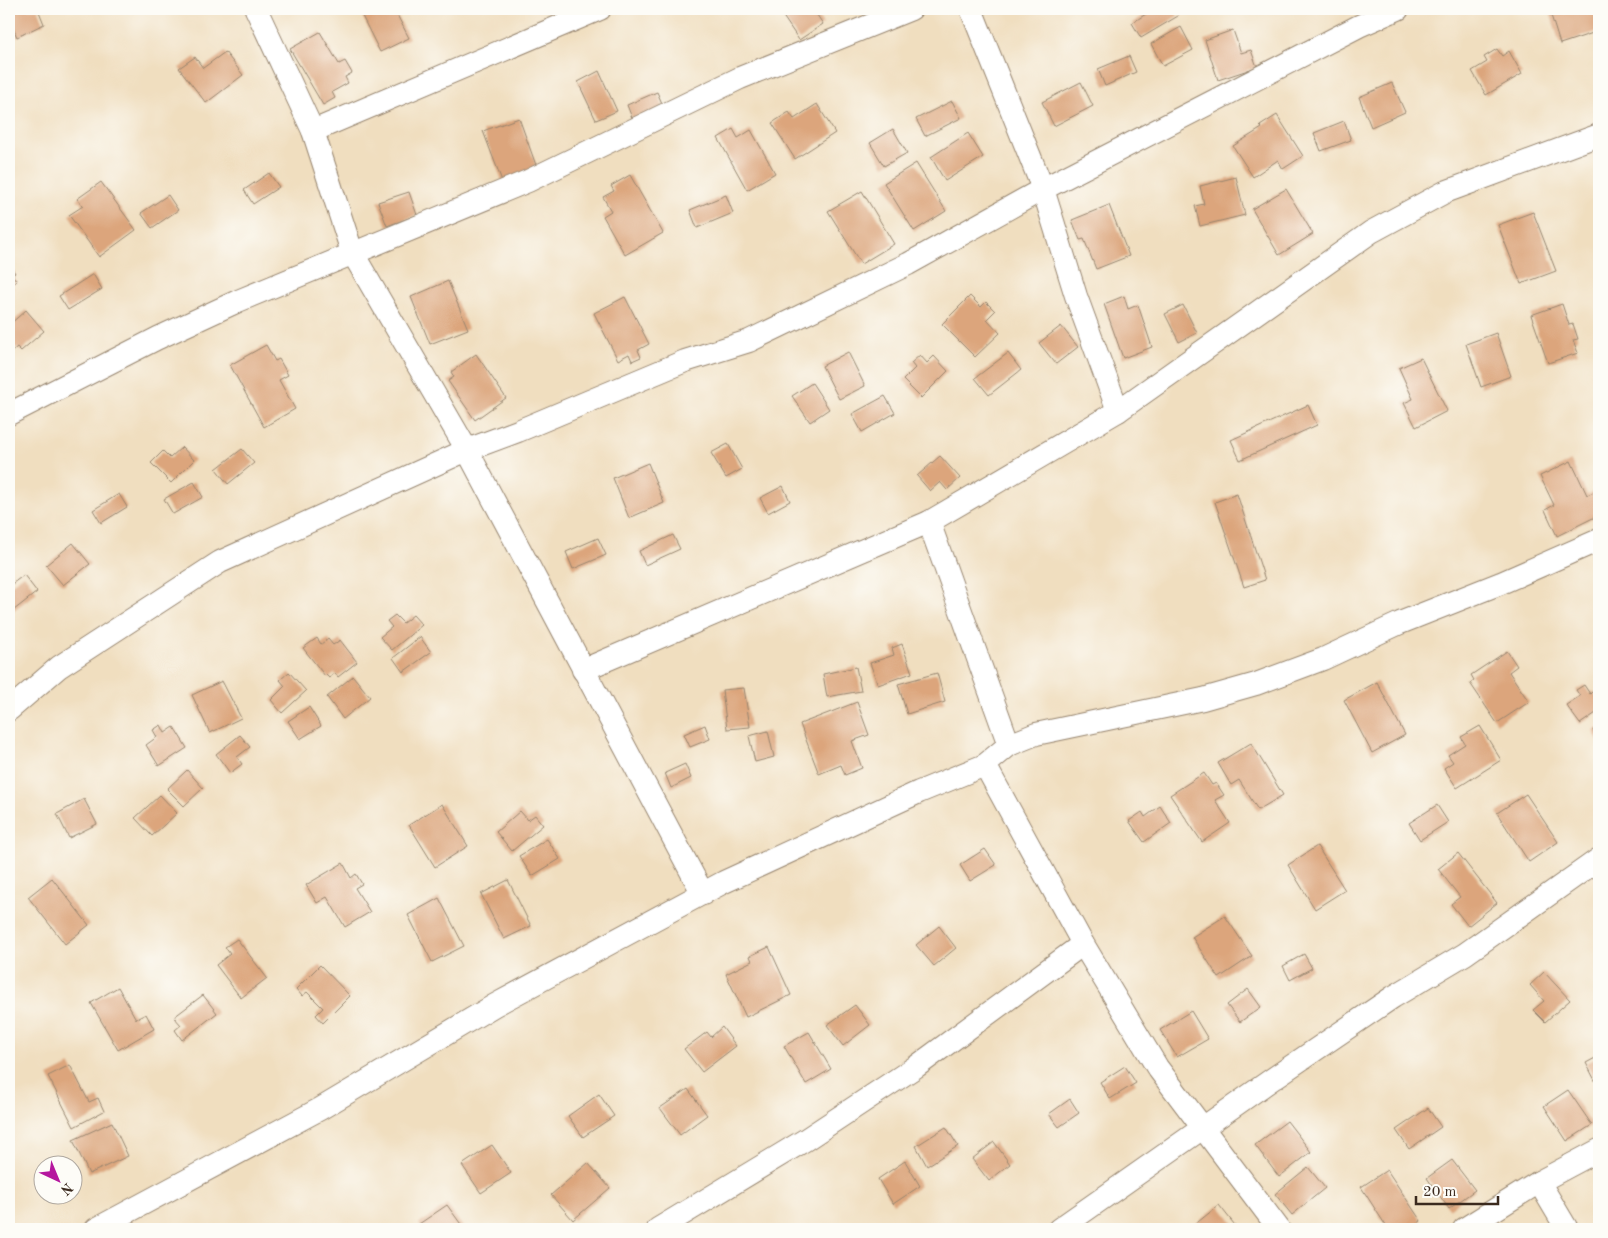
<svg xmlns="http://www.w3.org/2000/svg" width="1608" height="1238" font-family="'Old Standard TT',serif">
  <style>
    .building { fill: #dca57c }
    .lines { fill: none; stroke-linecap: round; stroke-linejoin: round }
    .minor-casing { stroke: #96846e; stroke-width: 24 }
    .minor { stroke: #fff; stroke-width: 22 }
  </style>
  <rect width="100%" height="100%" fill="#fdfcf7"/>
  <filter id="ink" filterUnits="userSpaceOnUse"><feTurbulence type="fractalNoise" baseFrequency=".02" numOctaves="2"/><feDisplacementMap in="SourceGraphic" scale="10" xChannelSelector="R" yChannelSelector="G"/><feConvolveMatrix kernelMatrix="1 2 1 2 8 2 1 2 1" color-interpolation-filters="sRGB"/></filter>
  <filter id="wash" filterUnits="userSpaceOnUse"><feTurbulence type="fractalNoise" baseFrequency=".0096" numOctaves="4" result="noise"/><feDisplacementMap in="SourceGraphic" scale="20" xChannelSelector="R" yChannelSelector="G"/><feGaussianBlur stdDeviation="1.12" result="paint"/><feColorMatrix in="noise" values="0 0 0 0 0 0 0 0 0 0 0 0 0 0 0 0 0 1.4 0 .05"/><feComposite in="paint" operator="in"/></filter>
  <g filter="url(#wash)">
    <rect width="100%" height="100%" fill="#f0debf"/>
    <g id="blocks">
      <g class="building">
        <polygon points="15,9 38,9 44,24 17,37 9,19 9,11"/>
        <polygon points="367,9 394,9 409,38 380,52 360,12"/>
        <polygon points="778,9 813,9 823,24 799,40"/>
        <polygon points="1146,9 1174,9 1178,16 1141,38 1132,23 1149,12"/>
        <polygon points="1549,9 1594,9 1599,31 1560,44"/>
        <polygon points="1181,27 1193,50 1163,66 1151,44"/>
        <polygon points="1233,30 1241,53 1251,50 1257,67 1218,80 1205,40"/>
        <polygon points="320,32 339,64 345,61 352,73 345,77 348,83 332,92 335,98 323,105 290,49"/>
        <polygon points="1497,49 1502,56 1509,51 1522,74 1486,95 1472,71 1487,62 1484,57"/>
        <polygon points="225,52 243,75 206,103 179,68 195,57 203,68"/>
        <polygon points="1129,56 1136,72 1105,86 1098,69"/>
        <polygon points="599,71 617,111 596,120 578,82"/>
        <polygon points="1081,82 1093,106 1054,126 1042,102"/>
        <polygon points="1392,83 1405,112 1371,127 1359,97"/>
        <polygon points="657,92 665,110 634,123 627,105"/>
        <polygon points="952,101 961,118 925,136 916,119"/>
        <polygon points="817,104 835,133 795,159 772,123 789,112 794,119"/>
        <polygon points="1277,115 1303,156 1283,169 1278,160 1253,177 1233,146 1262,128 1260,126"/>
        <polygon points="519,118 537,168 502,181 483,131"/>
        <polygon points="1344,121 1351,140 1321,151 1314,133"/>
        <polygon points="733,129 738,138 751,130 775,173 747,190 718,138"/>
        <polygon points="893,129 907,153 884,166 870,143"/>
        <polygon points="968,133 983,157 945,181 931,157"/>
        <polygon points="916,163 946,211 914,231 884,183"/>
        <polygon points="269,173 279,187 253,204 244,190"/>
        <polygon points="630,175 663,233 625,255 603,216 611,211 603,197 614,191 611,186"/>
        <polygon points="1236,177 1245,215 1200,226 1195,206 1204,204 1200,186"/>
        <polygon points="101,182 136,230 99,257 69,215 83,206 77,199"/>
        <polygon points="1286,189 1313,234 1279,255 1252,209"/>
        <polygon points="862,191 894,244 861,264 828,211"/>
        <polygon points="409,192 417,215 387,226 378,202"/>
        <polygon points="168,195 178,210 152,228 141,213"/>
        <polygon points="726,195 733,213 697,228 690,210"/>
        <polygon points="1109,205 1129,256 1096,269 1084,239 1080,240 1072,220"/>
        <polygon points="1533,212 1556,271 1521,284 1498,225"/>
        <polygon points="9,264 15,273 12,275 17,281 11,285 14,288 9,292"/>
        <polygon points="93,274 102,289 68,310 59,296"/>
        <polygon points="448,281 468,329 430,344 411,297"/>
        <polygon points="970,296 981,307 986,302 995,311 987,319 1000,333 975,357 942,324"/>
        <polygon points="1124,296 1128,309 1138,305 1152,347 1123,358 1104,304"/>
        <polygon points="625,297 649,344 638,350 641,357 632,361 629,354 618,360 594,313"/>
        <polygon points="1562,304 1569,325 1573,324 1578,339 1573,340 1578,353 1548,363 1531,315"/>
        <polygon points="1183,305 1197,333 1179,342 1165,314"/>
        <polygon points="26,310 44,331 21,351 17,347 9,354 9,325"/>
        <polygon points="1061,326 1078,347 1056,364 1039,343"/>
        <polygon points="1496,333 1511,376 1481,387 1466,344"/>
        <polygon points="266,345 275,361 279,359 288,375 279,380 295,409 264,427 230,365"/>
        <polygon points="848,352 865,386 839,399 822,366"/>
        <polygon points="1008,353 1021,370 989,395 975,378"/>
        <polygon points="476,354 506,398 475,420 448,381 454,377 451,372"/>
        <polygon points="920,355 927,363 934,356 948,371 921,398 903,380 915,368 911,363"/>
        <polygon points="1421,358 1447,411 1416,427 1404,403 1413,399 1399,368"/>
        <polygon points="812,383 829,409 810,422 792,396"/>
        <polygon points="885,396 895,413 862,432 852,414"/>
        <polygon points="1308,405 1317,425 1240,460 1231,440"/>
        <polygon points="728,444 742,469 726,478 711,453"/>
        <polygon points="182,447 194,460 171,483 151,463 163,451 170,458"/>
        <polygon points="242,449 254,463 228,484 216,469"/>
        <polygon points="940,456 960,478 947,490 940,482 930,491 917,476"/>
        <polygon points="1571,461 1587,495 1594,492 1599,504 1599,515 1557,536 1545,510 1554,505 1540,476"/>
        <polygon points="648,463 664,503 629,518 613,478"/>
        <polygon points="194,482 203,497 173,514 164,499"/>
        <polygon points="783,486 790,501 768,513 760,498"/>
        <polygon points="119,494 127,507 101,523 93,510"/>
        <polygon points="1237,494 1265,580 1244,587 1215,502"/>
        <polygon points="673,535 680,549 645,565 639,551"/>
        <polygon points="598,538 606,555 573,569 566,552"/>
        <polygon points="73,543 90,564 63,585 46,565"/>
        <polygon points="24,575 37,592 9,614 9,586"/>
        <polygon points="395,615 403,623 413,615 422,625 392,650 380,637 392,627 387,621"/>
        <polygon points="420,637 431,652 403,672 393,658"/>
        <polygon points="317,638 321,644 328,639 333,645 340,640 357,662 338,677 335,673 329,678 326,675 325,676 303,648"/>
        <polygon points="902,644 912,673 878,685 870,663 894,655 892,648"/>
        <polygon points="1507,651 1517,666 1509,672 1529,702 1497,723 1470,683 1474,680 1471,675"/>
        <polygon points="856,667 861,691 827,697 823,674"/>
        <polygon points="289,672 306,691 282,713 271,700 285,686 280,680"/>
        <polygon points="937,673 945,702 907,714 898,684"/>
        <polygon points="353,676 370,697 343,719 327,697"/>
        <polygon points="222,681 241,718 210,733 192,695"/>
        <polygon points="1377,682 1405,735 1372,753 1344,700"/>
        <polygon points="1584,685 1590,694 1593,691 1599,700 1599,711 1580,724 1566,705 1580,696 1576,690"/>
        <polygon points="744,688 750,727 727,729 722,690"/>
        <polygon points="857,702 869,735 852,741 862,768 845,775 841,765 819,774 800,724"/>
        <polygon points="309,707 321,726 300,739 288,721"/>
        <polygon points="161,725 165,733 174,727 187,748 159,766 146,745 157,737 153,730"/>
        <polygon points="705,725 710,739 690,747 684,734"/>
        <polygon points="1480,726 1501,760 1457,788 1444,768 1453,762 1448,755 1465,744 1461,737"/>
        <polygon points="1599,727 1599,743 1593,730"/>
        <polygon points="768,731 774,757 755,762 749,736"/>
        <polygon points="240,735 250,747 237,757 242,764 230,773 216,754"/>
        <polygon points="1251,743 1283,795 1258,810 1239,780 1231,785 1218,763"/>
        <polygon points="685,764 691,778 671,788 665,773"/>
        <polygon points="187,770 203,788 184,806 167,789"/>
        <polygon points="1204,773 1212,785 1216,783 1224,795 1215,800 1230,823 1202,842 1170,795"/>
        <polygon points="1526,794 1558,842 1529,862 1497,813"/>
        <polygon points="160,795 177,813 152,836 135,818"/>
        <polygon points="84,799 97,824 69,838 57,814"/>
        <polygon points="442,804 468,846 435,867 409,825"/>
        <polygon points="1437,805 1448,822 1420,840 1409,823"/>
        <polygon points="1160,806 1171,823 1144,842 1129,821 1142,812 1145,817"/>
        <polygon points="520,811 528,820 535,815 543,825 512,851 496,832"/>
        <polygon points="547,839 560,859 532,876 519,856"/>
        <polygon points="1317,846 1345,890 1315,909 1288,865"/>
        <polygon points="985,849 996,865 970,881 960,865"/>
        <polygon points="1458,853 1497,903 1468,926 1451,904 1460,897 1438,869"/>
        <polygon points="343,863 351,878 356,874 362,884 355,888 370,912 345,927 327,897 317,903 306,885"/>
        <polygon points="52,878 89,925 65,944 28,897"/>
        <polygon points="508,880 531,926 504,939 481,894"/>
        <polygon points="439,898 464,946 432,962 408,915"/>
        <polygon points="1225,916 1252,956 1219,978 1192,937"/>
        <polygon points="939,926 956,948 934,966 916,945"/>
        <polygon points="237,939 267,978 241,998 216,965 230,954 225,947"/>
        <polygon points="769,947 791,995 746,1017 726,974 752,961 750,956"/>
        <polygon points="1304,954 1312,968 1290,980 1283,966"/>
        <polygon points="320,965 350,996 323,1023 316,1015 323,1008 307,992 302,996 296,989"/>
        <polygon points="1544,972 1570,1000 1545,1022 1533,1010 1544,1001 1530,985"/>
        <polygon points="118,987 136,1019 146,1014 154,1029 118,1050 91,1003"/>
        <polygon points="1248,989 1261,1007 1240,1022 1227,1005"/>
        <polygon points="203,995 217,1013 182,1040 175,1030 181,1025 174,1017"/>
        <polygon points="855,1005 870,1025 843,1046 827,1025"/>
        <polygon points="1191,1011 1208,1039 1177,1057 1160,1030"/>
        <polygon points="722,1027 736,1046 702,1072 684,1049 707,1032 711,1037"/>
        <polygon points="809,1032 831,1069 806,1084 784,1046"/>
        <polygon points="1599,1056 1599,1088 1586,1063"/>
        <polygon points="70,1065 89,1102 98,1098 104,1111 74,1127 48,1076"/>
        <polygon points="1125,1066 1136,1083 1110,1099 1100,1082"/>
        <polygon points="688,1089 707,1115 680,1135 660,1108"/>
        <polygon points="1568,1090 1592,1125 1567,1141 1544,1106"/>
        <polygon points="599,1094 614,1116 583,1137 568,1116"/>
        <polygon points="1070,1099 1079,1113 1059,1127 1049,1114"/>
        <polygon points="1428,1108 1441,1127 1409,1149 1396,1130"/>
        <polygon points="1287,1121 1311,1152 1279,1177 1255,1145"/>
        <polygon points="112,1122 128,1156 89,1174 73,1140"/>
        <polygon points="946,1127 958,1146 927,1166 916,1146"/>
        <polygon points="994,1142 1010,1164 989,1181 972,1159"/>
        <polygon points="492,1145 511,1173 481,1193 462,1165"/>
        <polygon points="1452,1160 1475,1190 1449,1209 1427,1178"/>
        <polygon points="905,1161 920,1186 893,1204 878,1179"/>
        <polygon points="588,1163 610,1188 573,1220 551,1195"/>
        <polygon points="1308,1167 1325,1188 1292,1215 1275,1194"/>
        <polygon points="1387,1170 1421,1221 1409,1229 1388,1229 1361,1187"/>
        <polygon points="447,1205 463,1227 460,1229 422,1229 419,1224"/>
        <polygon points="1219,1205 1238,1229 1196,1229 1193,1226"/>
      </g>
    </g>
  </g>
  <g filter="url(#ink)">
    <use href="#blocks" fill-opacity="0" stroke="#96846e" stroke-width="1"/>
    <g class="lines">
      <defs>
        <g id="minor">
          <polyline points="256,9 313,131 352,252 467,450 703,894"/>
          <polyline points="971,9 1043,189 1076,296 1118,411"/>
          <polyline points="313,131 600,9"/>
          <polyline points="9,414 158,338 238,301 528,181 740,78 911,9"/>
          <polyline points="929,522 1009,745"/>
          <polyline points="583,670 929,522 1118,411 1371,232 1445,192 1599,135"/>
          <polyline points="9,710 59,667 220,562 467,450 518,431 685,361 749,341 908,264 1043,189 1359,26 1398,9"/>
          <polyline points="985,765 1083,944 1157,1067 1279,1229"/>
          <polyline points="1539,1182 1567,1229"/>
          <polyline points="96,1229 320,1109 495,1005 724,882 919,792 985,765 1009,745 1036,734 1203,699 1256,684 1323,659 1400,623 1501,583 1599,540"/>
          <polyline points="658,1229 805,1140 917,1066 1083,944"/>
          <polyline points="1059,1229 1271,1080 1393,997 1465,954 1599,859"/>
          <polyline points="1464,1229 1539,1182 1599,1150"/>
        </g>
      </defs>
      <use href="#minor" class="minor-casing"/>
      <use href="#minor" class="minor"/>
    </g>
  </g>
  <rect width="1608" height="1238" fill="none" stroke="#fdfcf7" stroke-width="30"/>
  <g transform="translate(58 1180) rotate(136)"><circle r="24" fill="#fdfcf7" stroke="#afa8a0"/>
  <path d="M0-4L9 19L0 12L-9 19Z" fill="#b5179e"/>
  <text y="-8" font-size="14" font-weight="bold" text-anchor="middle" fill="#3b2a1e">N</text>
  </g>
  <path d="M1416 1196v8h82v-8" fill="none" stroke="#3b2a1e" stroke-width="2.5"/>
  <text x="1423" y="1196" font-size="15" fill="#3b2a1e" stroke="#fdfcf7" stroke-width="4" paint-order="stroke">20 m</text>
</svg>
